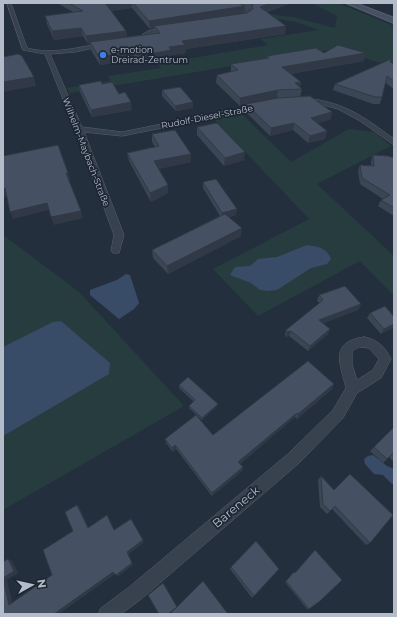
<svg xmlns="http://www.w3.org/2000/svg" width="397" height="617" font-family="Montserrat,sans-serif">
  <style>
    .green { fill: #263c3f }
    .water { fill: #394c67 }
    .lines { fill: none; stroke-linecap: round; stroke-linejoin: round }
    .minor-casing { stroke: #565f6c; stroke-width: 1 }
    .secondary-casing { stroke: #565f6c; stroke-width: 2 }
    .minor { fill: #38414e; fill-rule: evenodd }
    .secondary { fill: #465061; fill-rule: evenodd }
    .wall { fill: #3b4654; fill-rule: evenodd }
    .shaded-wall { fill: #303945 }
    .building { fill: #455162; stroke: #303945 }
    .shop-dot { fill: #3f7fe0; stroke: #1d2633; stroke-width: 1.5 }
    .labels { text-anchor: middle; stroke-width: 3.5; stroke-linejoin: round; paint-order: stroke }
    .far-poi-label { font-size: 9px; fill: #b4bcc9; stroke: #1d2633; text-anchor: start }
    .far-street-label { font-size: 9px; fill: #b4bcc9; stroke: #1d2633 }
    .near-street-label { font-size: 12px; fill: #b4bcc9; stroke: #1d2633 }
  </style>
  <rect width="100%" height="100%" fill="#242f3e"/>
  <g class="green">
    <polygon points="312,3 338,3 394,26 394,67 334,49 70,93 67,88 110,81 108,76 161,68 158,64 268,45 260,39 319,30 296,22 260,16 260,13 293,17 335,28 337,16"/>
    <polygon points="242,114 291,162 349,129 374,132 391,146 317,184 394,256 394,296 360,261 258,316 213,269 309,219 214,119"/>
    <polygon points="3,235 79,292 184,406 3,510 3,271 4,270"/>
  </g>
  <g class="water">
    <path d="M 307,245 C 319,247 327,248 331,259 L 327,264 L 311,268 L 277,290 L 269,291 L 260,290 L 251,283 L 230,275 L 235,267 L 250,266 L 258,259 L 277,257 Z"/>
    <polygon points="126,274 130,275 139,303 134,309 119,319 90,295 90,290 117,280"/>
    <polygon points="61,321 110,363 109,374 3,436 3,347 53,322"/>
    <polygon points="373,455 387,466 394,469 394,483 392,484 383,475 374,474 365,464 364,459 368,456"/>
  </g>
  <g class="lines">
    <defs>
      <g id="minor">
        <path d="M 7,3 L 11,3 L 27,48 C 52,55 79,47 104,43 L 107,45 L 75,52 L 50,54 L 82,127 L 122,132 L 261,104 L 264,106 L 261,108 L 122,136 L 84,132 L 124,235 L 119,253 L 113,253 L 111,251 L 114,235 L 75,129 L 45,54 L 23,50 Z"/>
        <path d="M 225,3 C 234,3 247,6 252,14 L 248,19 L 238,20 L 238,18 L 244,17 L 247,14 L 246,12 Z"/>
        <polygon points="169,27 172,29 171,30 151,33 137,42 132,41 148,31"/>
        <path d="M 301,98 C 341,100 363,116 394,139 L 394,145 L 360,121 L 338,109 L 316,103 L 299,101 L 298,100 Z"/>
        <path d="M 364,337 C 377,339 385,347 391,359 L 381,378 L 357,393 L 343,418 L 299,463 L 140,600 L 121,614 L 98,614 L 101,608 L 128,588 L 289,453 L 333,410 L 346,388 C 340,363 329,342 364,337 ZM 360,347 L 369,348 L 379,359 L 373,370 L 357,380 L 352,364 L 352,351 Z"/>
      </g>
      <polygon id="secondary" points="346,3 355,3 394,18 394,23"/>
    </defs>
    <use href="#minor" class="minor-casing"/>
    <use href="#secondary" class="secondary-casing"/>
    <use href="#minor" class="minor"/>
    <use href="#secondary" class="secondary"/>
  </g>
  <g class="wall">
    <path d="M 57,3 L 291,3 L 267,12 L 285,34 L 186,49 L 186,53 L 171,55 L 171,58 L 152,62 L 140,64 L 135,60 L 100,65 L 91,50 L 90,44 L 88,44 L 83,36 L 54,40 L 47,24 L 45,16 L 73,12 ZM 132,8 L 150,29 L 154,28 L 155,33 L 127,37 L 126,31 L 111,11 ZM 245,8 L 251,10 L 247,13 L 245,13 Z"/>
    <polygon points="324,53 364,61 290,74 301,82 300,87 302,89 300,97 332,112 330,120 318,123 327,131 325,139 308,143 293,130 270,136 246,112 246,105 240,106 216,83 217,75 231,72 231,64 266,58 267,56"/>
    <polygon points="390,62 394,64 394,89 386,83 380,104 373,104 333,90 335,84"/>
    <polygon points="102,84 119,94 132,110 92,117 80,92 79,85"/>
    <polygon points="162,90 193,108 176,111 162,96"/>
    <polygon points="197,127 244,160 224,166 197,135"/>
    <polygon points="152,134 191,162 158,169 168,193 151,202 129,161 127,153 155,147 152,142"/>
    <polygon points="373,155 394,158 394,216 378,206 381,200 383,199 360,184 358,171 360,165 371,166 371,161"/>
    <polygon points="203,182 236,215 229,217 241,236 168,274 153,258 152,250 220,216 203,188"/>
    <polygon points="319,295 361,304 358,310 323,323 328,334 308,351 289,336 286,337 285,335 286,330 320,303 317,301"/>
    <polygon points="370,313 394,317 381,334 367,318"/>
    <polygon points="179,385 218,404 217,406 202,420 189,408 189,406 194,402 179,388"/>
    <polygon points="332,389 297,419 295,417 240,464 243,467 242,471 212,496 176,449 173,452 166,443 165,439 213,435"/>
    <polygon points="394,427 394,462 389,457 383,463 370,451"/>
    <polygon points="321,476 370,543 366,545 332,509 327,514 320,507 318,480"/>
    <polygon points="231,567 279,569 252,598 230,569"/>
    <polygon points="294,572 309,609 307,609 285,582"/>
  </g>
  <g class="shaded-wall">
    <polygon points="113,3 131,3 132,8 107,11 106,4"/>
    <polygon points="271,3 291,3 259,14 260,7"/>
    <polygon points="245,6 244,14 154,26 154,28 150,29 149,21"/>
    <polygon points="286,26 285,34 186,49 186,53 171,55 171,58 140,64 139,56 169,47 182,41"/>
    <polygon points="81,28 83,36 54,40 52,31"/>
    <polygon points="126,31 127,39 90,42 90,44 88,44 86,36"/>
    <polygon points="134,51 135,60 100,65 99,57"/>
    <polygon points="366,53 364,61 281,75 282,67"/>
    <polygon points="34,77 36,86 3,92 3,82"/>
    <polygon points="301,82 299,89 295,83"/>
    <polygon points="278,90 277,99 240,106 240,98"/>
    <polygon points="131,102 132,110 92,117 91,110"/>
    <polygon points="193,102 193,108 176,111 175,106"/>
    <polygon points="332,112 330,120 309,126 311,118"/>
    <polygon points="294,123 293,130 270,136 271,128"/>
    <polygon points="327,131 325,139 308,143 310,136"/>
    <polygon points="245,152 244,160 224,166 225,158"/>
    <polygon points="191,154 191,162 155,170 154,161"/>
    <polygon points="66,173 68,173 70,180 68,180"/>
    <polygon points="168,185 168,193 151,202 150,193"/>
    <polygon points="5,188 9,195 3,197 3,189"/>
    <polygon points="47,203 49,210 13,219 10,212"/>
    <polygon points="237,209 236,215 222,218 222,213"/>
    <polygon points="81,211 83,218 54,225 51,217"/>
    <polygon points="242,228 241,236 168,274 167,266"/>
    <polygon points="361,304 358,310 317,326 319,320"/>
    <polygon points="394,324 394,328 381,334 384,329"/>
    <polygon points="330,329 328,334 308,351 310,346"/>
    <polygon points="291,331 289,336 286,337 287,332"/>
    <polygon points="334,384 332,389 297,419 298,414"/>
    <polygon points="218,404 217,406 202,420 202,418"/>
    <polygon points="297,413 295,417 237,466 238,462"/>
    <polygon points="175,445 176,449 173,452 172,448"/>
    <polygon points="243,467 242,471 212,496 212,493"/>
    <polygon points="77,505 79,507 90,530 88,528"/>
    <polygon points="143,540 144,542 128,555 133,565 117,577 116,575 127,552"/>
    <polygon points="8,559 12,561 18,573 7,580 13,606 9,605 3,578"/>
    <polygon points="113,572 115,574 59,614 54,614"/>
  </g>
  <g class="building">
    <polygon points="69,3 113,3 106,4 126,31 86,36 81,28 52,31 45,16 83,11"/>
    <polygon points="133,3 238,3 245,6 149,21"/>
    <polygon points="252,3 271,3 260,7 286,26 182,41 185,45 169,47 171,50 139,56 134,51 99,57 90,42 160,33 154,26 247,13 253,9"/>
    <polygon points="338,45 366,53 282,67 301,82 295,83 302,89 278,90 240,98 217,75 238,70 231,64 269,58 267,56 316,48 324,53"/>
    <polygon points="18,54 22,56 34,77 3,82 3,57"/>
    <polygon points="391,59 390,62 394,64 394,81 387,76 382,97 375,97 335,84"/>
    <polygon points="101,81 102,84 112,82 119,94 125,92 131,102 91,110 79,85"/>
    <polygon points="180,87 193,102 175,106 162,90"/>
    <polygon points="310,96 332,112 311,118 327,131 310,136 294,123 271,128 246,104 278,98"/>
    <polygon points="217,123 245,152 225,158 197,127"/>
    <polygon points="175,130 191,154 154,161 168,185 150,193 127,153 159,146 152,134"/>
    <polygon points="58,145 68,173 66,173 81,211 51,217 47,203 10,212 5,188 3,189 3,156"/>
    <polygon points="373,155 388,156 394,158 394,208 381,200 390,195 362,178 360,165 374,166"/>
    <polygon points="216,179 237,209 222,213 203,182"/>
    <polygon points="225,214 242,228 167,266 152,250"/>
    <polygon points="345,286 361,304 319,320 330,329 310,346 291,331 287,332 286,330 323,300 319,295"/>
    <polygon points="385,306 394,317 394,324 384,329 370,313"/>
    <polygon points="308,361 334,384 298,414 297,413 238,462 243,467 212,493 175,445 172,448 165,439 196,415 213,435"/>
    <polygon points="188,377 218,404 202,418 189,406 195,400 179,385"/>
    <polygon points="394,427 394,454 393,453 387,459 374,447"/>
    <polygon points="350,474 393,515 370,543 335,506 330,511 323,504 321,476 334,490"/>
    <polygon points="77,505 88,528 107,515 114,530 131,519 143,540 127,552 132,563 116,575 113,572 54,614 3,614 3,578 9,605 52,575 43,550 73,531 65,512"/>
    <polygon points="256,541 279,569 254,596 231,567"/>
    <polygon points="315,550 342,580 320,601 309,609 286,581 294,572 295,573"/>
    <polygon points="8,559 14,571 3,578 3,562"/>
    <polygon points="203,581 228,614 170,614"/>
    <polygon points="163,583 177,607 168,614 159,614 148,595"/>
  </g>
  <circle class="shop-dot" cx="103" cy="55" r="4"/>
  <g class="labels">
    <g class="far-poi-label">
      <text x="111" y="53">e-motion<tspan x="111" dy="10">Dreirad-Zentrum</tspan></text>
    </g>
    <g class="far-street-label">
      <text transform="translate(207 117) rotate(-11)" y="3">Rudolf-Diesel-Straße</text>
      <text transform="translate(86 152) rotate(69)" y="3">Wilhelm-Maybach-Straße</text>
    </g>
    <g class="near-street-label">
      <text transform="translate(236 507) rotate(-40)" y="4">Bareneck</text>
    </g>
  </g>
  <rect width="397" height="617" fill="none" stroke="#b4bcc9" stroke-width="8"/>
  <g transform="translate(32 585) rotate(82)" stroke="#1d2633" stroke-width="3" paint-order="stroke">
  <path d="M0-3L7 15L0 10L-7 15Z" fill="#b4bcc9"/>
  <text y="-6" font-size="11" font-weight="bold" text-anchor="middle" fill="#b4bcc9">N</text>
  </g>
</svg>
